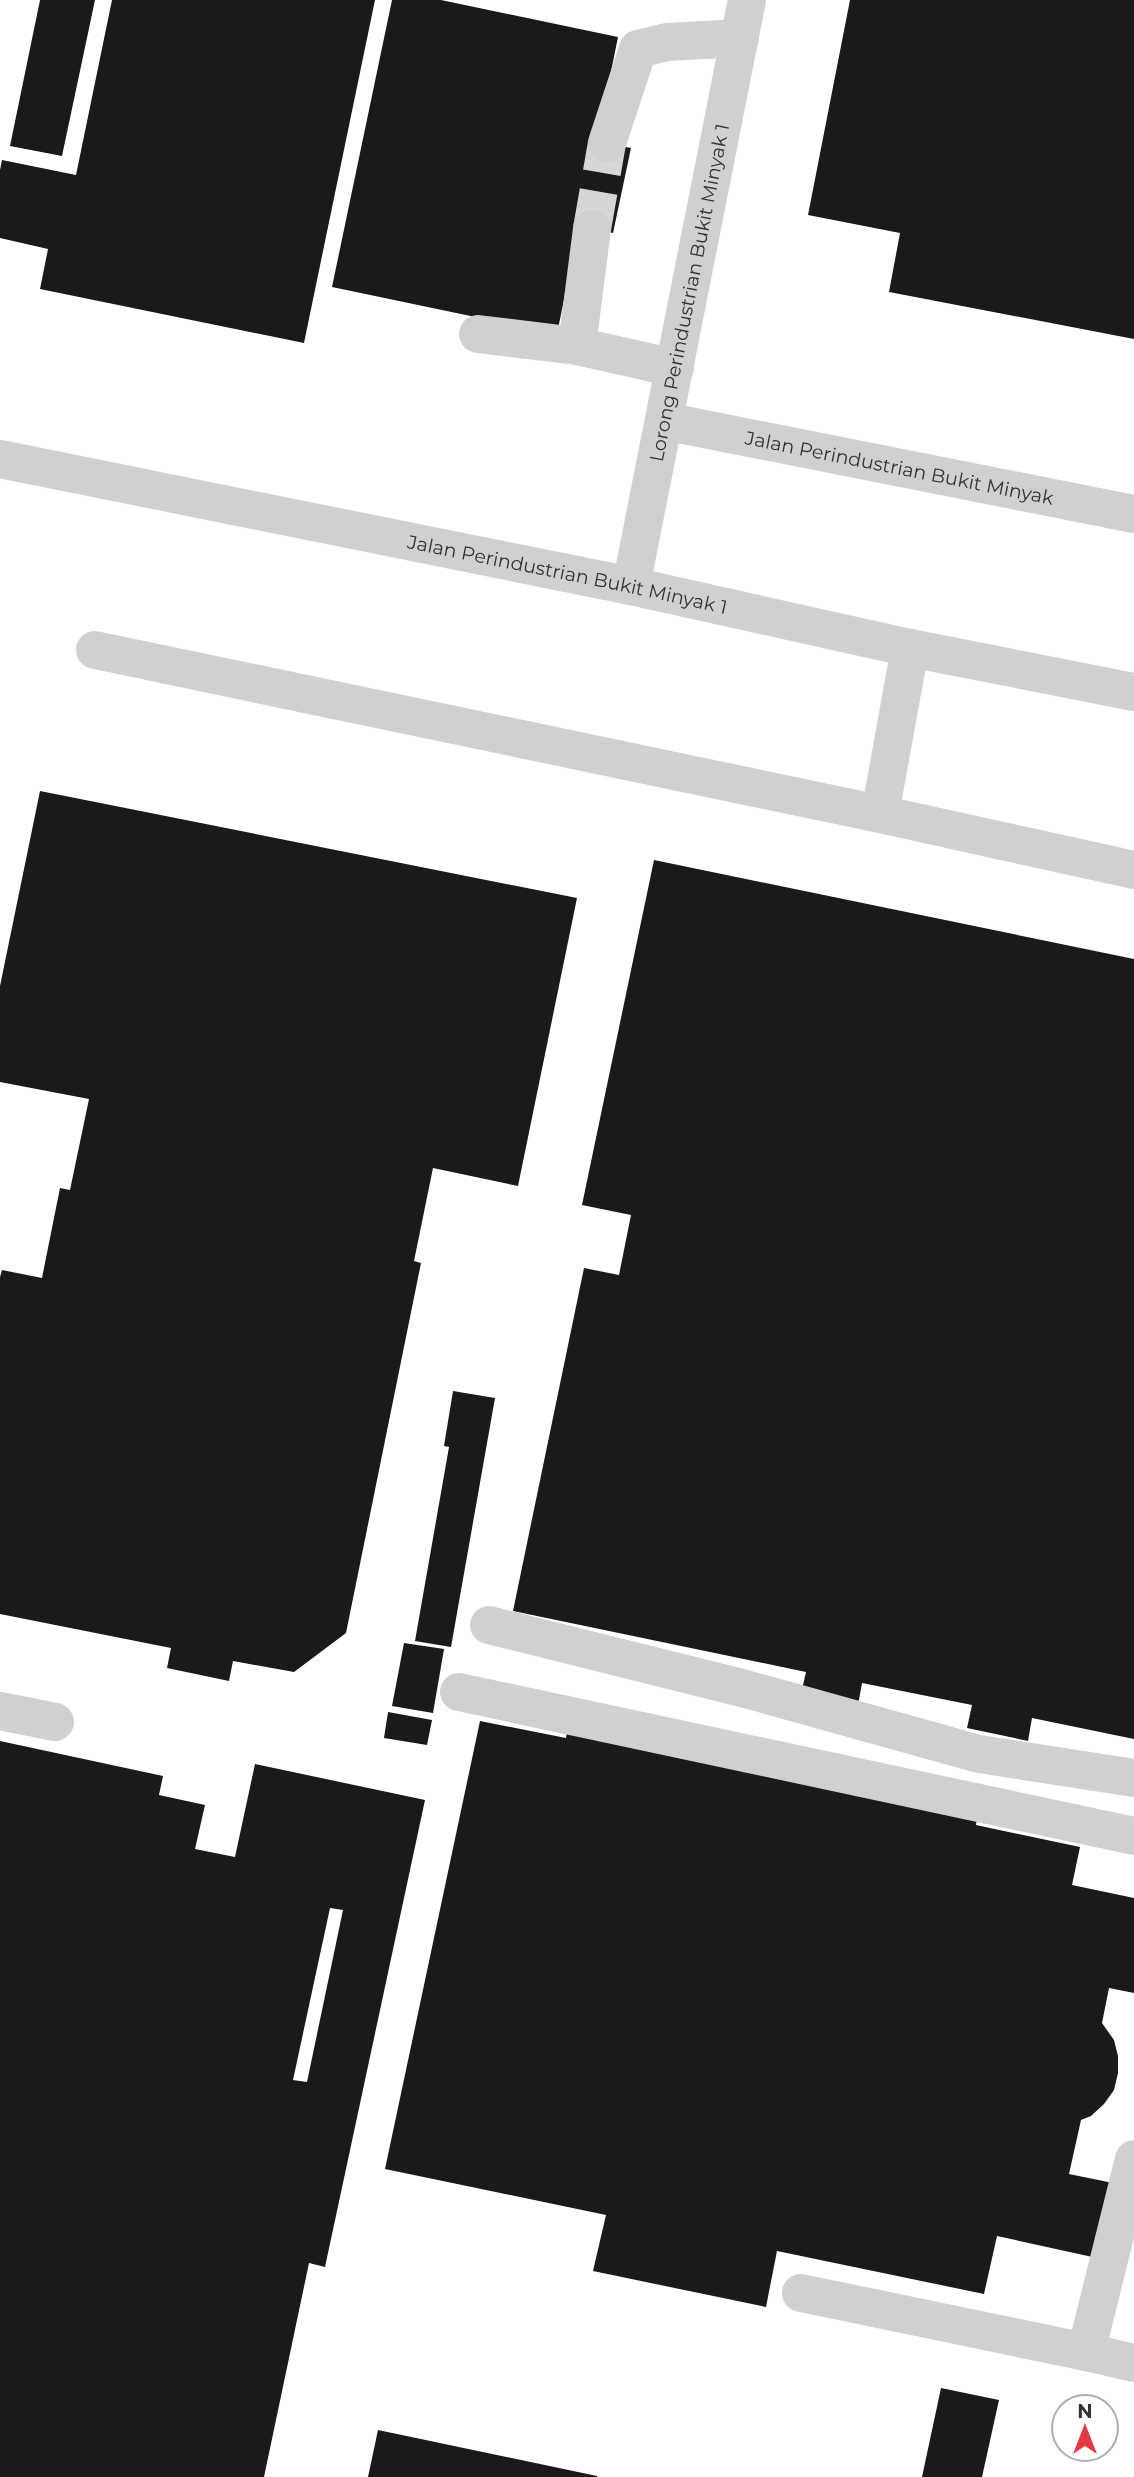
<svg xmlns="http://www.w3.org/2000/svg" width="1134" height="2477" font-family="Montserrat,sans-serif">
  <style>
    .building { fill: #1a1a1a; fill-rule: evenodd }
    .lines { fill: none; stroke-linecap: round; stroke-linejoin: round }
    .minor-tunnel { stroke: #d6d6d6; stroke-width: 38; stroke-dasharray: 38 19; stroke-linecap: butt }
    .minor { stroke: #d0d0d0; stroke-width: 38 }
    .labels { text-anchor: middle; stroke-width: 7; stroke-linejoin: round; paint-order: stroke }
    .street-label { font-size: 19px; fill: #333; stroke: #fff }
  </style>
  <rect width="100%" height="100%" fill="#fff"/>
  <g class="building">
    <polygon points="40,0 95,0 62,156 10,146"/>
    <polygon points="112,0 375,0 304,343 40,289 48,249 0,238 0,170 2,160 76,175"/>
    <polygon points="392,0 441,0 618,37 597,141 631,148 613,233 579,226 557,334 332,287"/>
    <polygon points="850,0 1134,0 1134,339 889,292 900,233 808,215"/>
    <polygon points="40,791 577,898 518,1186 433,1168 414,1261 421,1263 346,1633 294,1672 233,1661 229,1681 167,1668 171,1648 0,1614 0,1277 2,1270 42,1278 60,1188 70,1190 89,1099 0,1082 0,986"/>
    <polygon points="654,860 1134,959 1134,1739 1032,1718 1028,1741 967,1728 972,1705 862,1683 858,1705 801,1694 806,1672 513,1611 584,1268 619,1275 631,1215 582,1205"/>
    <polygon points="453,1391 495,1398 451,1647 415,1641 449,1447 444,1446"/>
    <polygon points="404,1643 444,1649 433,1713 392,1706"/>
    <polygon points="388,1712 432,1720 427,1745 384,1738"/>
    <polygon points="480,1721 566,1738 568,1726 978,1812 976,1825 1080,1847 1072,1885 1134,1898 1134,1993 1109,1988 1102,2023 1114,2040 1118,2056 1118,2073 1114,2090 1104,2104 1091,2116 1081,2120 1069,2174 1113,2183 1097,2258 997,2236 984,2294 777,2251 766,2307 593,2271 606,2215 385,2169"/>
    <path d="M 0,1741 L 163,1776 L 159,1795 L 205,1805 L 195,1849 L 235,1857 L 255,1764 L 425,1800 L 325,2267 L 309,2263 L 264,2477 L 0,2477 ZM 330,1908 L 343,1910 L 307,2082 L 293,2080 Z"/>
    <polygon points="941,2388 999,2400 982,2477 922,2477"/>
    <polygon points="378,2430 597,2476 597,2477 368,2477"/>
  </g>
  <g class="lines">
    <polyline class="minor-tunnel" points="592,229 607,143"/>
    <g class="minor">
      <polyline points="607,143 638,49 667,42 740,38"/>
      <polyline points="478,334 577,346 675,368"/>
      <polyline points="577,346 592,229"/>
      <path id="s1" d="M 664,421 L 1134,514"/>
      <path id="s2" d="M 0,459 L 631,586 L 910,648 L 1134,692"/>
      <path id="s3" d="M 631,586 L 747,0"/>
      <polyline points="95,650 880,814 1134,870"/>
      <polyline points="880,814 910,648"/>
      <polyline points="489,1625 742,1688 979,1754 1134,1778"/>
      <polyline points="459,1692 1134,1836"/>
      <polyline points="0,1711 55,1722"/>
      <polyline points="801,2293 1086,2352 1134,2159"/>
      <polyline points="1086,2352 1134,2363"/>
    </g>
  </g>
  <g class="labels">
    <g class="street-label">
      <text dy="7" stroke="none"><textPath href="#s3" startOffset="299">Lorong Perindustrian Bukit Minyak 1</textPath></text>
      <text dy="7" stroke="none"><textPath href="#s1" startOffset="240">Jalan Perindustrian Bukit Minyak</textPath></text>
      <text dy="7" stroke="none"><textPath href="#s2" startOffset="579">Jalan Perindustrian Bukit Minyak 1</textPath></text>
    </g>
  </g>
  <g transform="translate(1085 2428)"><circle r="33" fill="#ffffff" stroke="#adadad" stroke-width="2"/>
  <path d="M0-5L12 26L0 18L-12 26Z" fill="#e63946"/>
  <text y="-10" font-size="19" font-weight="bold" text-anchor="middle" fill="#333333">N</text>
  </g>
</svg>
